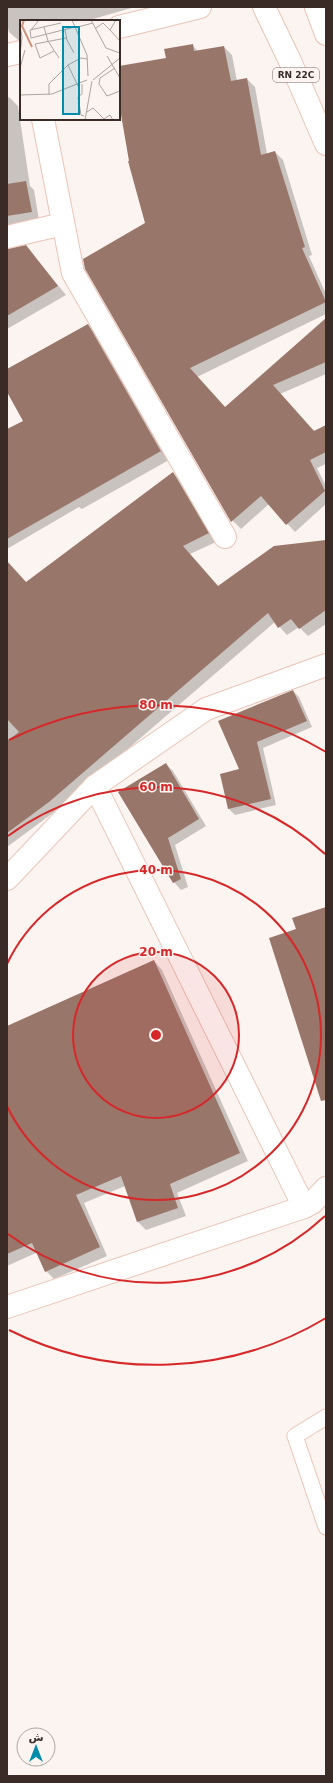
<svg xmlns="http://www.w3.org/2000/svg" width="333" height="1783" font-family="'DejaVu Sans','Noto Sans Arabic',sans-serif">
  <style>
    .shadow { fill: #0003 }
    .building { fill: #99766a }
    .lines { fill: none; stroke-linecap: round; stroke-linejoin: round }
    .service-casing { stroke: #ebc4b7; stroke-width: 17 }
    .minor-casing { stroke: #ebc4b7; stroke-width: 24 }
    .trunk-casing { stroke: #ebc4b7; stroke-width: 24 }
    .service { stroke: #fff; stroke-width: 15 }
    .minor { stroke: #fff; stroke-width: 22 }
    .trunk { stroke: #fff; stroke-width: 22 }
    .ring { fill: none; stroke: #d62828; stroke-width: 2 }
    .labels { text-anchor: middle; stroke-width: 3; stroke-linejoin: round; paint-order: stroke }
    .shield { fill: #fcf4f1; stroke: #746763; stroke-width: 1 }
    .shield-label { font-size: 9px; font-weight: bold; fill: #3a2b26 }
    .inset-river { fill: none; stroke: #d0927c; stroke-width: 2 }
    .inset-road { fill: none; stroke: #aea4a0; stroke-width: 1 }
    .view { fill: #018dab; fill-opacity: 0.15; stroke: #018dab; stroke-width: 2 }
    .inset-edge { fill: none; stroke: #3a2b26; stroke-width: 2 }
    .centre { fill: #d62828; stroke: #fcf4f1; stroke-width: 2 }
    .ring-label { font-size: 12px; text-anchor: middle; font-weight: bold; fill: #d62828; stroke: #fcf4f1; stroke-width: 3; stroke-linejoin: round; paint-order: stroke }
  </style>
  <rect width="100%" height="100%" fill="#fcf4f1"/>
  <g class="shadow">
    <polygon points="7,7 135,7 86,21 21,21 21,40 18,40 9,32 7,24"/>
    <polygon points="192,45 199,52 224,47 232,55 237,81 247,79 255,87 267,154 275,152 283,160 312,255 309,256 326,294 326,314 197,377 226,408 326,320 326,374 280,394 314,431 326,426 326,464 317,468 326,486 326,504 295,532 269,504 241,529 233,521 86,268 146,223 119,97 119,67 167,59"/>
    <polygon points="9,97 18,106 30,186 34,190 39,220 7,236 7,98"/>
    <polygon points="39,262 66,295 7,329 7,269"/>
    <polygon points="88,325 96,334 169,460 82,509 79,507 7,549 7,431 24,421 7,390 7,370"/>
    <polygon points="173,473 181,481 216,542 190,554 218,586 326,541 326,624 308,636 299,627 287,635 275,622 57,810 7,847 7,576 26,583"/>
    <polygon points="293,691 299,697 312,727 263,748 276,805 235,815 229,809 221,775 241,770 220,721"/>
    <polygon points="166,764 173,771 206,826 175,845 188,887 181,890 174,882 119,792"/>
    <polygon points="154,961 162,970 248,1161 177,1193 186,1216 146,1230 138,1222 125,1186 84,1203 107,1256 54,1279 46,1271 38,1252 7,1266 7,1027"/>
  </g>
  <g class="building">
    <polygon points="193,44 194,51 224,46 231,81 247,78 261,155 275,151 305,247 302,248 326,302 190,368 225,407 326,318 326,362 273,385 314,431 326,425 326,452 310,460 325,491 286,525 261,496 231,522 85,269 83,259 145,223 128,161 129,161 119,103 119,66 166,58 164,49"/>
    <polygon points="26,181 32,212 7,216 7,184"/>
    <polygon points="26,245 58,286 7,316 7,249"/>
    <polygon points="88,324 163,455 161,451 7,539 7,429 23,421 7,392 7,369"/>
    <polygon points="173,472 209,533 183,546 218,586 274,546 326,540 326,610 299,629 291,619 278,628 268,613 49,802 7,833 7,741 19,732 7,719 7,561 26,582"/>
    <polygon points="293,690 307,721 257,742 271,799 228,809 220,774 239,769 218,721"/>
    <polygon points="166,763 199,819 168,838 181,879 173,883 118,792"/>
    <polygon points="326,907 326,1100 321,1101 269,938 296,929 292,918"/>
    <polygon points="154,960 240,1153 170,1184 178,1208 137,1222 121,1176 76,1195 100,1247 45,1272 32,1243 7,1254 7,1026"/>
  </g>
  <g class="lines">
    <defs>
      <polyline id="service" points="326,1417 295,1436 326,1527"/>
      <g id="minor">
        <polyline points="119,27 200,7"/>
        <polyline points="7,55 21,52"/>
        <polyline points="43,119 73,273 225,537"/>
        <polyline points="7,237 63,224"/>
        <polyline points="95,786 304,1207"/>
        <polyline points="7,879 95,786 206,709 326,665"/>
        <polyline points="7,1307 304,1207 312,1203 326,1188"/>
      </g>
      <g id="trunk">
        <polyline points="264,7 290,61 326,144"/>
        <polyline points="316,7 326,34"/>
      </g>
    </defs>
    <use href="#service" class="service-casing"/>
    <use href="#minor" class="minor-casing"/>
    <use href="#trunk" class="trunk-casing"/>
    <use href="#service" class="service"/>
    <use href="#minor" class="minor"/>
    <use href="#trunk" class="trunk"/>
  </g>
  <circle cx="156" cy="1035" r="83" fill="#d62828" fill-opacity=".12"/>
  <g class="ring">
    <circle cx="156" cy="1035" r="83"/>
    <path d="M7 964A165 165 0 1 1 7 1106"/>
    <path d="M325 1216A248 248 0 0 1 8 1234M8 836A248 248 0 0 1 325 854"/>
    <path d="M326 1318A330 330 0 0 1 9 1330M9 740A330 330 0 0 1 326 752"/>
  </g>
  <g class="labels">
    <rect class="shield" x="273" y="68" width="46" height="14" rx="3"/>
    <g class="shield-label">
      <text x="296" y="78">RN 22C</text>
    </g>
  </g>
  <g transform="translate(20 20)">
    <rect width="100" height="100" fill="#fcf4f1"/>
    <path class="inset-river" d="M 4,0 L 2,6 L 12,27"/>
    <path class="inset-road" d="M 52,0 L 67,35 L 68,56M 71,0 L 86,28 L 100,33M 96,0 L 90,10 L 100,21M 41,3 L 10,10 L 11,18 L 55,7M 0,6 L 2,17 L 0,35M 24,7 L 28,21 L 39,38M 58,7 L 73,3M 76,8 L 83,3 L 90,10M 11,10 L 19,0M 45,10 L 47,20 L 54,33M 34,31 L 20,38 L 15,24 L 46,18M 87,36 L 100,58M 48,45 L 58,66M 0,48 L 5,30M 95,48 L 80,58 L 79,64 L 87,76 L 100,71M 73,60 L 100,38M 62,64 L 62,74 L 58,77 L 61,95 L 64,96M 0,75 L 32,74 L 67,60M 29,75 L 29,64 L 48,45 L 61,38 L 67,39M 67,92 L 73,88 L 84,99 L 90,95 L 93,100M 65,100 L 72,61"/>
    <path class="view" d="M 43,7 L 59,7 L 59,94 L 43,94 Z"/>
    <rect width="100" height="100" class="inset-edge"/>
  </g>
  <circle cx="156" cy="1035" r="6" class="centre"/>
  <g class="ring-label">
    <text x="156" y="709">80 m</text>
    <text x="156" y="791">60 m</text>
    <text x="156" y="874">40 m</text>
    <text x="156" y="956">20 m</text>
  </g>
  <rect width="333" height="1783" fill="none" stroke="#3a2b26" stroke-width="16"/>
  <g transform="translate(36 1747)"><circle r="19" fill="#fcf4f1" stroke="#aea4a0"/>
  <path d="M0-3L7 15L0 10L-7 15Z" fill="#018dab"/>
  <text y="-6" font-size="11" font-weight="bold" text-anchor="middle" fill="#3a2b26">ش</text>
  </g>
</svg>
